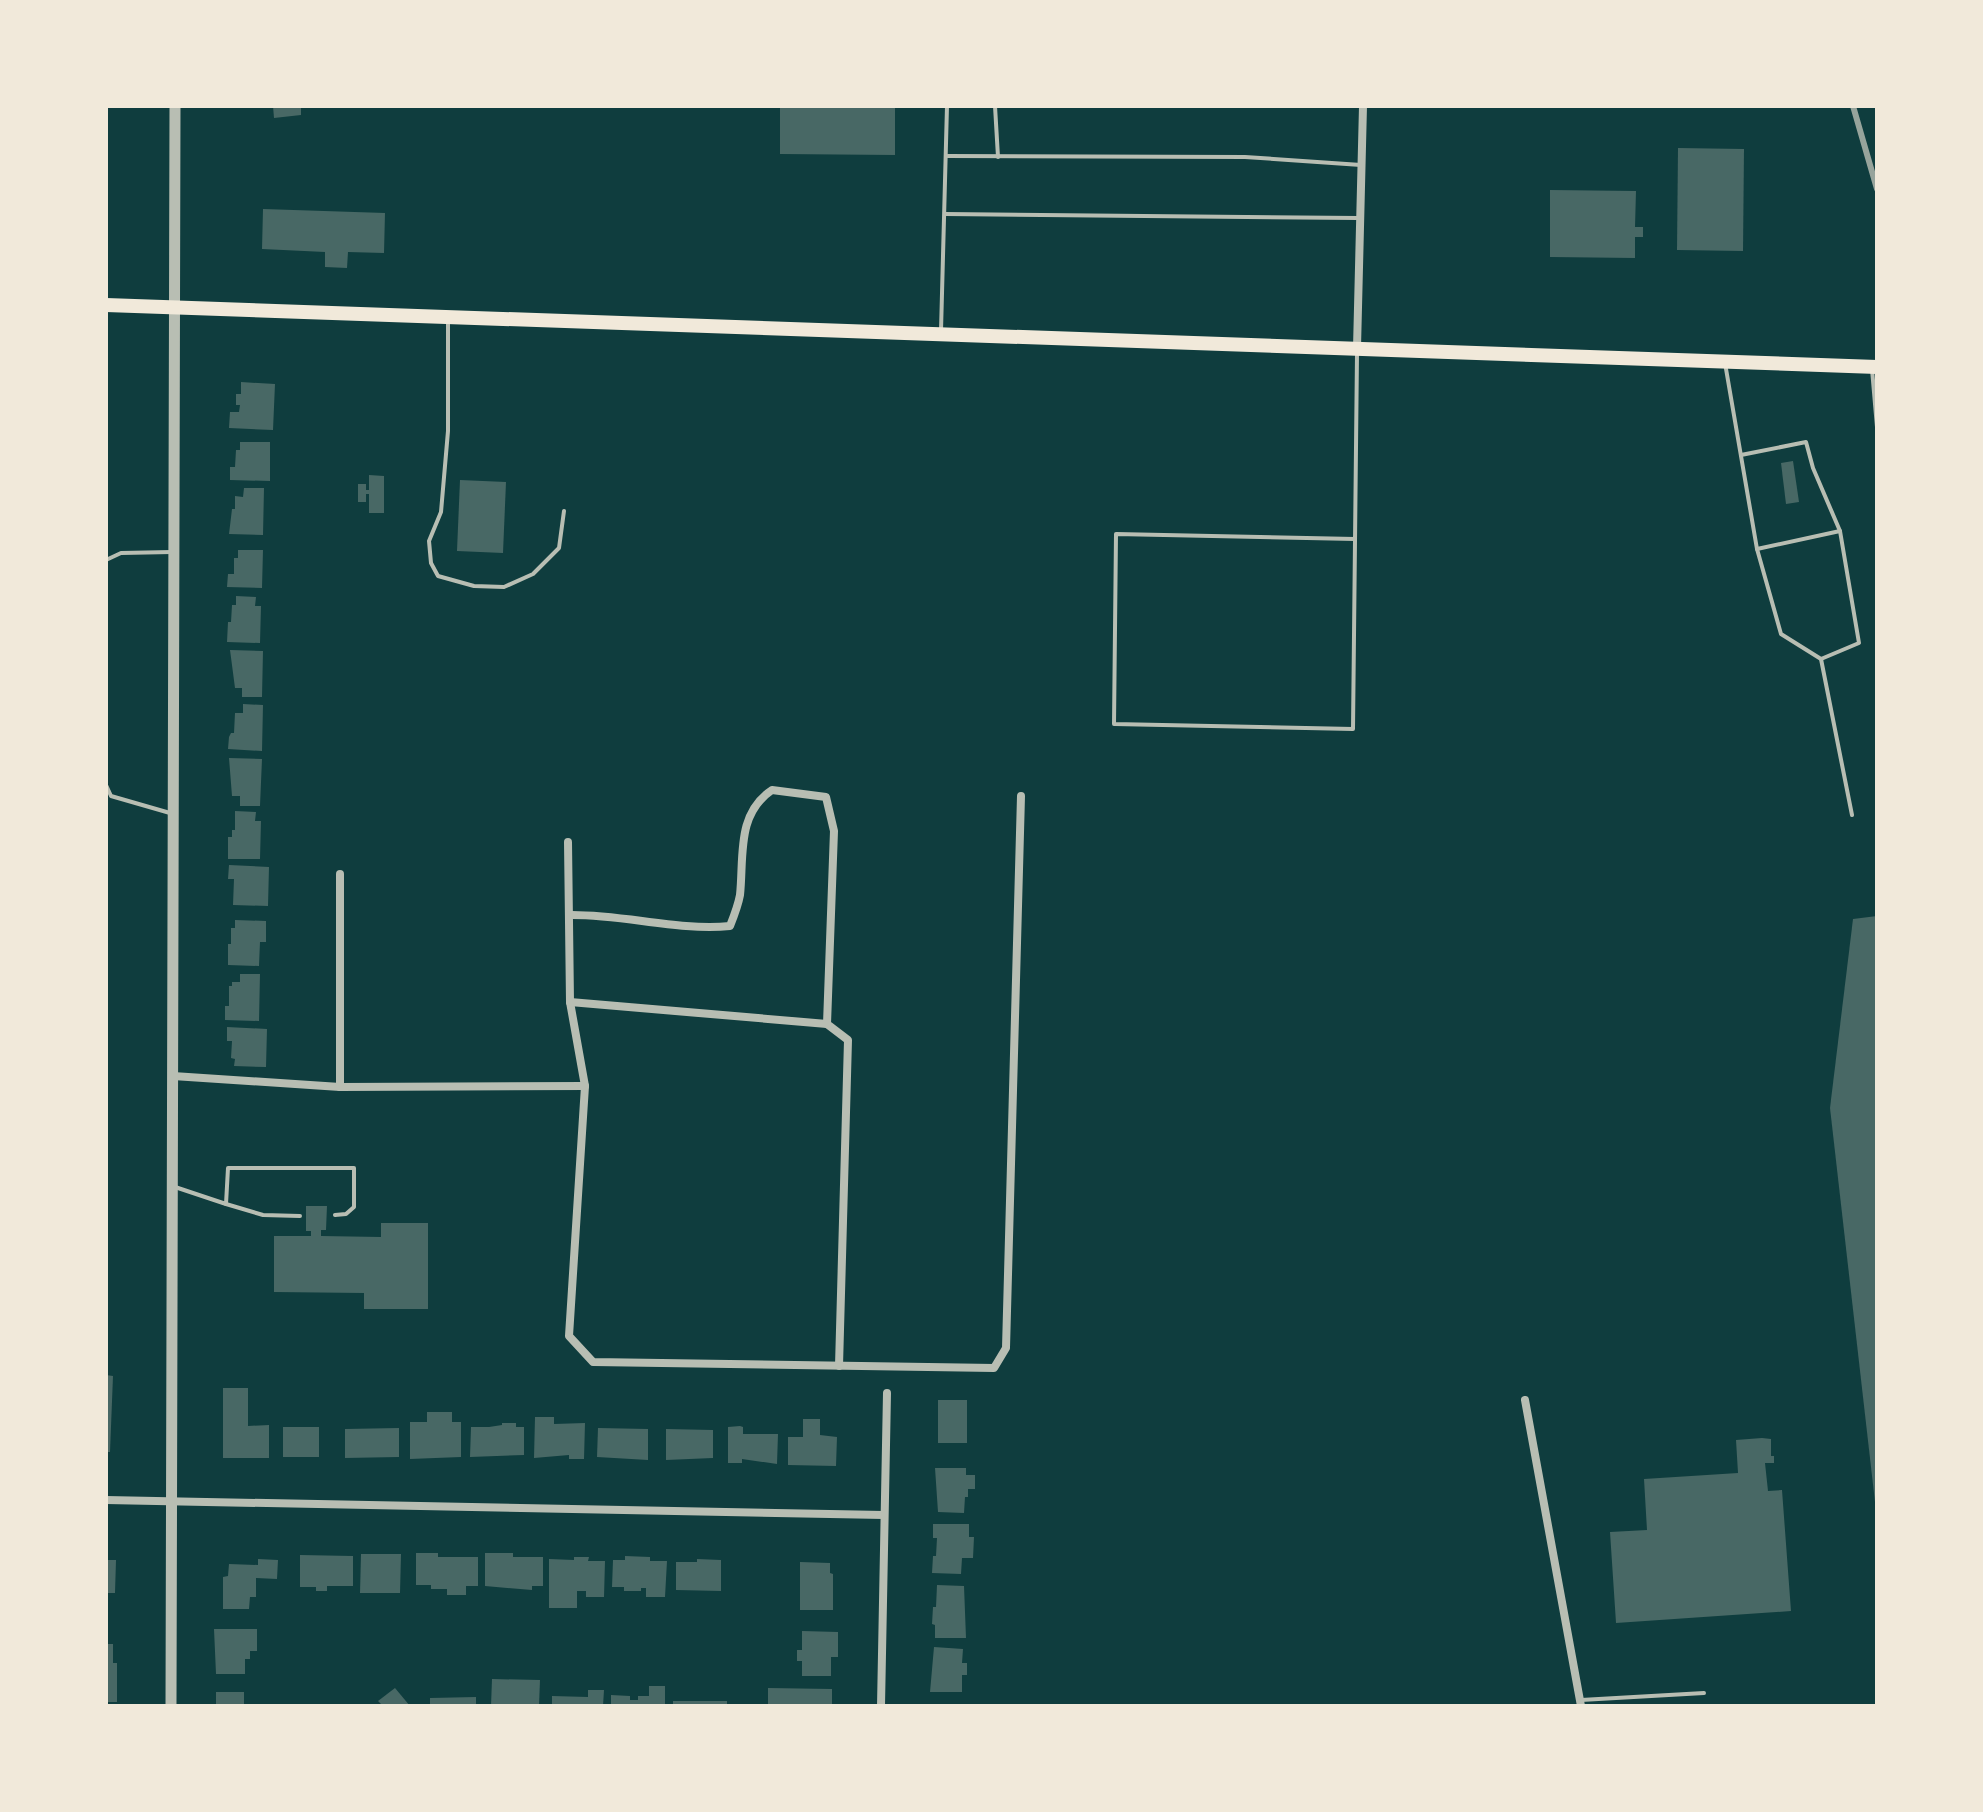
<svg xmlns="http://www.w3.org/2000/svg" width="1983" height="1812" font-family="Figtree,sans-serif">
  <style>
    .building { fill: #486865 }
    .lines { fill: none; stroke-linecap: round; stroke-linejoin: round }
    .service { stroke: #b8beb3; stroke-width: 4 }
    .minor { stroke: #b8beb3; stroke-width: 8 }
    .tertiary { stroke: #b8beb3; stroke-width: 11 }
    .primary { stroke: #f1e9da; stroke-width: 14 }
    .rail { stroke: #97a49c; stroke-width: 6 }
  </style>
  <rect width="100%" height="100%" fill="#0f3d3e"/>
  <g class="building">
    <polygon points="273,106 301,106 301,115 274,118"/>
    <polygon points="780,106 895,106 895,155 780,154"/>
    <polygon points="1678,148 1744,149 1743,251 1677,250"/>
    <polygon points="1550,190 1636,191 1635,227 1643,227 1643,237 1635,237 1635,258 1550,257"/>
    <polygon points="263,209 385,213 384,253 348,252 347,268 325,267 325,252 262,249"/>
    <polygon points="241,382 275,384 273,430 229,428 230,412 239,412 240,405 236,405 236,394 241,394"/>
    <polygon points="240,442 270,442 270,481 230,480 230,467 235,467 236,450 240,450"/>
    <polygon points="1793,461 1799,502 1786,504 1781,463"/>
    <polygon points="369,475 384,476 384,513 369,513 369,494 366,494 366,502 358,502 358,484 366,484 366,490 369,490"/>
    <polygon points="460,480 506,482 503,553 457,551"/>
    <polygon points="244,488 264,488 263,535 229,534 232,509 235,509 235,496 243,497"/>
    <polygon points="238,550 263,550 262,588 227,587 228,574 234,574 234,558 238,558"/>
    <polygon points="236,596 256,597 255,606 261,606 260,643 227,642 228,622 231,622 232,605 236,605"/>
    <polygon points="230,650 263,651 262,697 242,697 242,688 235,688"/>
    <polygon points="243,704 263,705 262,751 228,749 229,737 231,733 234,733 235,713 243,713"/>
    <polygon points="229,758 262,759 260,806 240,806 240,796 232,796"/>
    <polygon points="235,811 256,812 255,821 261,821 260,859 228,859 228,837 232,837 232,830 235,830"/>
    <polygon points="229,865 269,867 268,906 233,905 234,879 228,879"/>
    <polygon points="1877,916 1877,1502 1875,1502 1830,1108 1853,919"/>
    <polygon points="235,920 266,921 266,942 260,942 259,966 228,965 228,944 231,944 231,928 235,928"/>
    <polygon points="240,974 260,974 259,1021 225,1020 225,1006 229,1006 229,986 232,986 232,982 240,982"/>
    <polygon points="227,1027 267,1029 266,1067 234,1066 235,1059 231,1058 232,1041 227,1041"/>
    <polygon points="306,1206 327,1206 326,1230 321,1230 321,1236 381,1237 381,1223 428,1223 428,1309 364,1309 364,1293 274,1292 274,1236 311,1236 311,1231 306,1231"/>
    <polygon points="106,1375 113,1376 110,1452 106,1452"/>
    <polygon points="223,1388 248,1388 248,1426 269,1425 269,1458 223,1458"/>
    <rect x="938" y="1400" width="29" height="43"/>
    <polygon points="427,1412 452,1412 452,1422 461,1422 461,1457 410,1459 410,1422 427,1422"/>
    <polygon points="535,1417 554,1417 554,1424 585,1423 584,1459 569,1459 569,1455 534,1458"/>
    <polygon points="803,1419 820,1419 820,1435 837,1437 836,1466 788,1465 788,1437 803,1437"/>
    <polygon points="502,1423 516,1423 516,1427 524,1427 524,1455 470,1457 471,1427 489,1427 502,1425"/>
    <polygon points="740,1426 743,1427 743,1434 778,1434 777,1464 742,1459 742,1463 728,1463 728,1427"/>
    <rect x="283" y="1427" width="36" height="30"/>
    <polygon points="399,1428 399,1457 345,1458 345,1429"/>
    <polygon points="598,1428 648,1429 648,1460 597,1457"/>
    <polygon points="666,1429 713,1430 713,1458 666,1460"/>
    <polygon points="1762,1438 1771,1439 1771,1456 1774,1456 1774,1463 1765,1463 1768,1491 1782,1490 1791,1611 1616,1623 1610,1532 1647,1530 1644,1479 1738,1473 1736,1440"/>
    <polygon points="935,1468 966,1468 966,1475 975,1475 975,1489 968,1489 968,1497 965,1497 964,1513 938,1512"/>
    <polygon points="933,1524 969,1524 969,1537 974,1537 973,1558 962,1558 961,1574 932,1573 933,1556 936,1556 937,1538 933,1538"/>
    <polygon points="416,1553 438,1553 438,1557 478,1557 478,1586 466,1586 466,1595 447,1595 447,1589 431,1589 431,1585 416,1585"/>
    <polygon points="485,1553 513,1553 513,1557 543,1557 543,1586 532,1586 532,1590 485,1586"/>
    <polygon points="361,1554 401,1554 400,1593 360,1593"/>
    <polygon points="300,1555 353,1556 353,1586 327,1586 327,1591 316,1591 316,1587 300,1587"/>
    <polygon points="625,1556 650,1557 650,1561 667,1561 665,1597 646,1597 646,1588 641,1588 641,1591 624,1591 624,1587 612,1587 613,1560 625,1560"/>
    <polygon points="574,1557 589,1557 588,1561 605,1561 604,1597 586,1597 586,1591 577,1591 577,1608 549,1608 549,1559 574,1560"/>
    <polygon points="258,1559 278,1560 277,1579 256,1578 256,1597 250,1597 249,1609 223,1609 223,1577 228,1576 229,1564 258,1565"/>
    <polygon points="697,1559 721,1560 721,1591 676,1590 676,1562 697,1562"/>
    <polygon points="106,1560 116,1560 115,1593 106,1593"/>
    <polygon points="800,1562 830,1563 830,1573 833,1574 833,1610 800,1610"/>
    <polygon points="937,1585 964,1586 966,1638 935,1638 935,1625 932,1624 933,1607 936,1607"/>
    <polygon points="214,1629 257,1629 257,1651 250,1651 250,1659 245,1659 245,1674 216,1674"/>
    <polygon points="802,1631 838,1632 838,1657 831,1657 831,1676 802,1676 802,1661 797,1661 797,1650 802,1650"/>
    <polygon points="106,1644 113,1644 113,1663 117,1663 117,1702 106,1702"/>
    <polygon points="934,1647 963,1649 962,1663 967,1663 967,1675 962,1675 962,1692 930,1692"/>
    <polygon points="492,1679 540,1680 539,1706 491,1706"/>
    <polygon points="649,1686 665,1686 665,1706 611,1706 611,1695 630,1696 630,1700 638,1700 638,1696 649,1696"/>
    <polygon points="395,1688 410,1706 383,1706 378,1701"/>
    <polygon points="768,1688 832,1689 832,1706 768,1706"/>
    <polygon points="588,1690 604,1690 603,1706 552,1706 552,1696 588,1697"/>
    <rect x="216" y="1692" width="28" height="14"/>
    <polygon points="476,1697 476,1706 430,1706 430,1698"/>
    <rect x="673" y="1701" width="54" height="5"/>
  </g>
  <g class="lines">
    <g class="service">
      <polyline points="995,106 998,157"/>
      <polyline points="947,156 1245,157 1361,165"/>
      <polyline points="945,214 1358,218"/>
      <polyline points="448,322 448,431 441,512 429,541 431,563 438,576 474,586 504,587 533,574 559,548 564,511"/>
      <polyline points="941,331 947,106"/>
      <polyline points="1725,363 1757,549 1781,634 1821,659 1852,815"/>
      <polyline points="1872,369 1877,427"/>
      <polyline points="1741,455 1806,442 1813,468 1840,531 1859,643 1821,659"/>
      <path d="M 1355,539 L 1116,534 L 1114,724 L 1353,729 C 1355,604 1356,479 1357,354"/>
      <polyline points="1757,549 1840,531"/>
      <polyline points="106,560 121,553 172,552"/>
      <polyline points="106,785 111,796 170,813"/>
      <polyline points="175,1187 226,1204 228,1168 354,1168 354,1207 346,1214 335,1215"/>
      <polyline points="226,1204 263,1215 300,1216"/>
      <polyline points="1581,1700 1704,1693"/>
    </g>
    <g class="minor">
      <polyline points="1357,348 1363,106"/>
      <polyline points="568,842 570,1002 585,1086 569,1336 593,1362 994,1368 1006,1348 1021,796"/>
      <polyline points="340,874 340,1087"/>
      <path d="M 569,915 C 623,914 677,931 730,926 C 734,916 738,906 740,895 C 744,857 736,814 772,790 L 826,797 L 834,831 L 827,1024 L 848,1040 L 839,1366"/>
      <polyline points="570,1002 827,1024"/>
      <polyline points="173,1076 340,1087 585,1086"/>
      <polyline points="1525,1400 1581,1706"/>
      <polyline points="106,1500 884,1515"/>
      <polyline points="881,1706 887,1393"/>
    </g>
    <polyline class="tertiary" points="171,1706 175,106"/>
    <polyline class="primary" points="106,305 1877,367"/>
    <polyline class="rail" points="1853,106 1877,189"/>
  </g>
  <rect width="1983" height="1812" fill="none" stroke="#f1e9da" stroke-width="216"/>
</svg>
